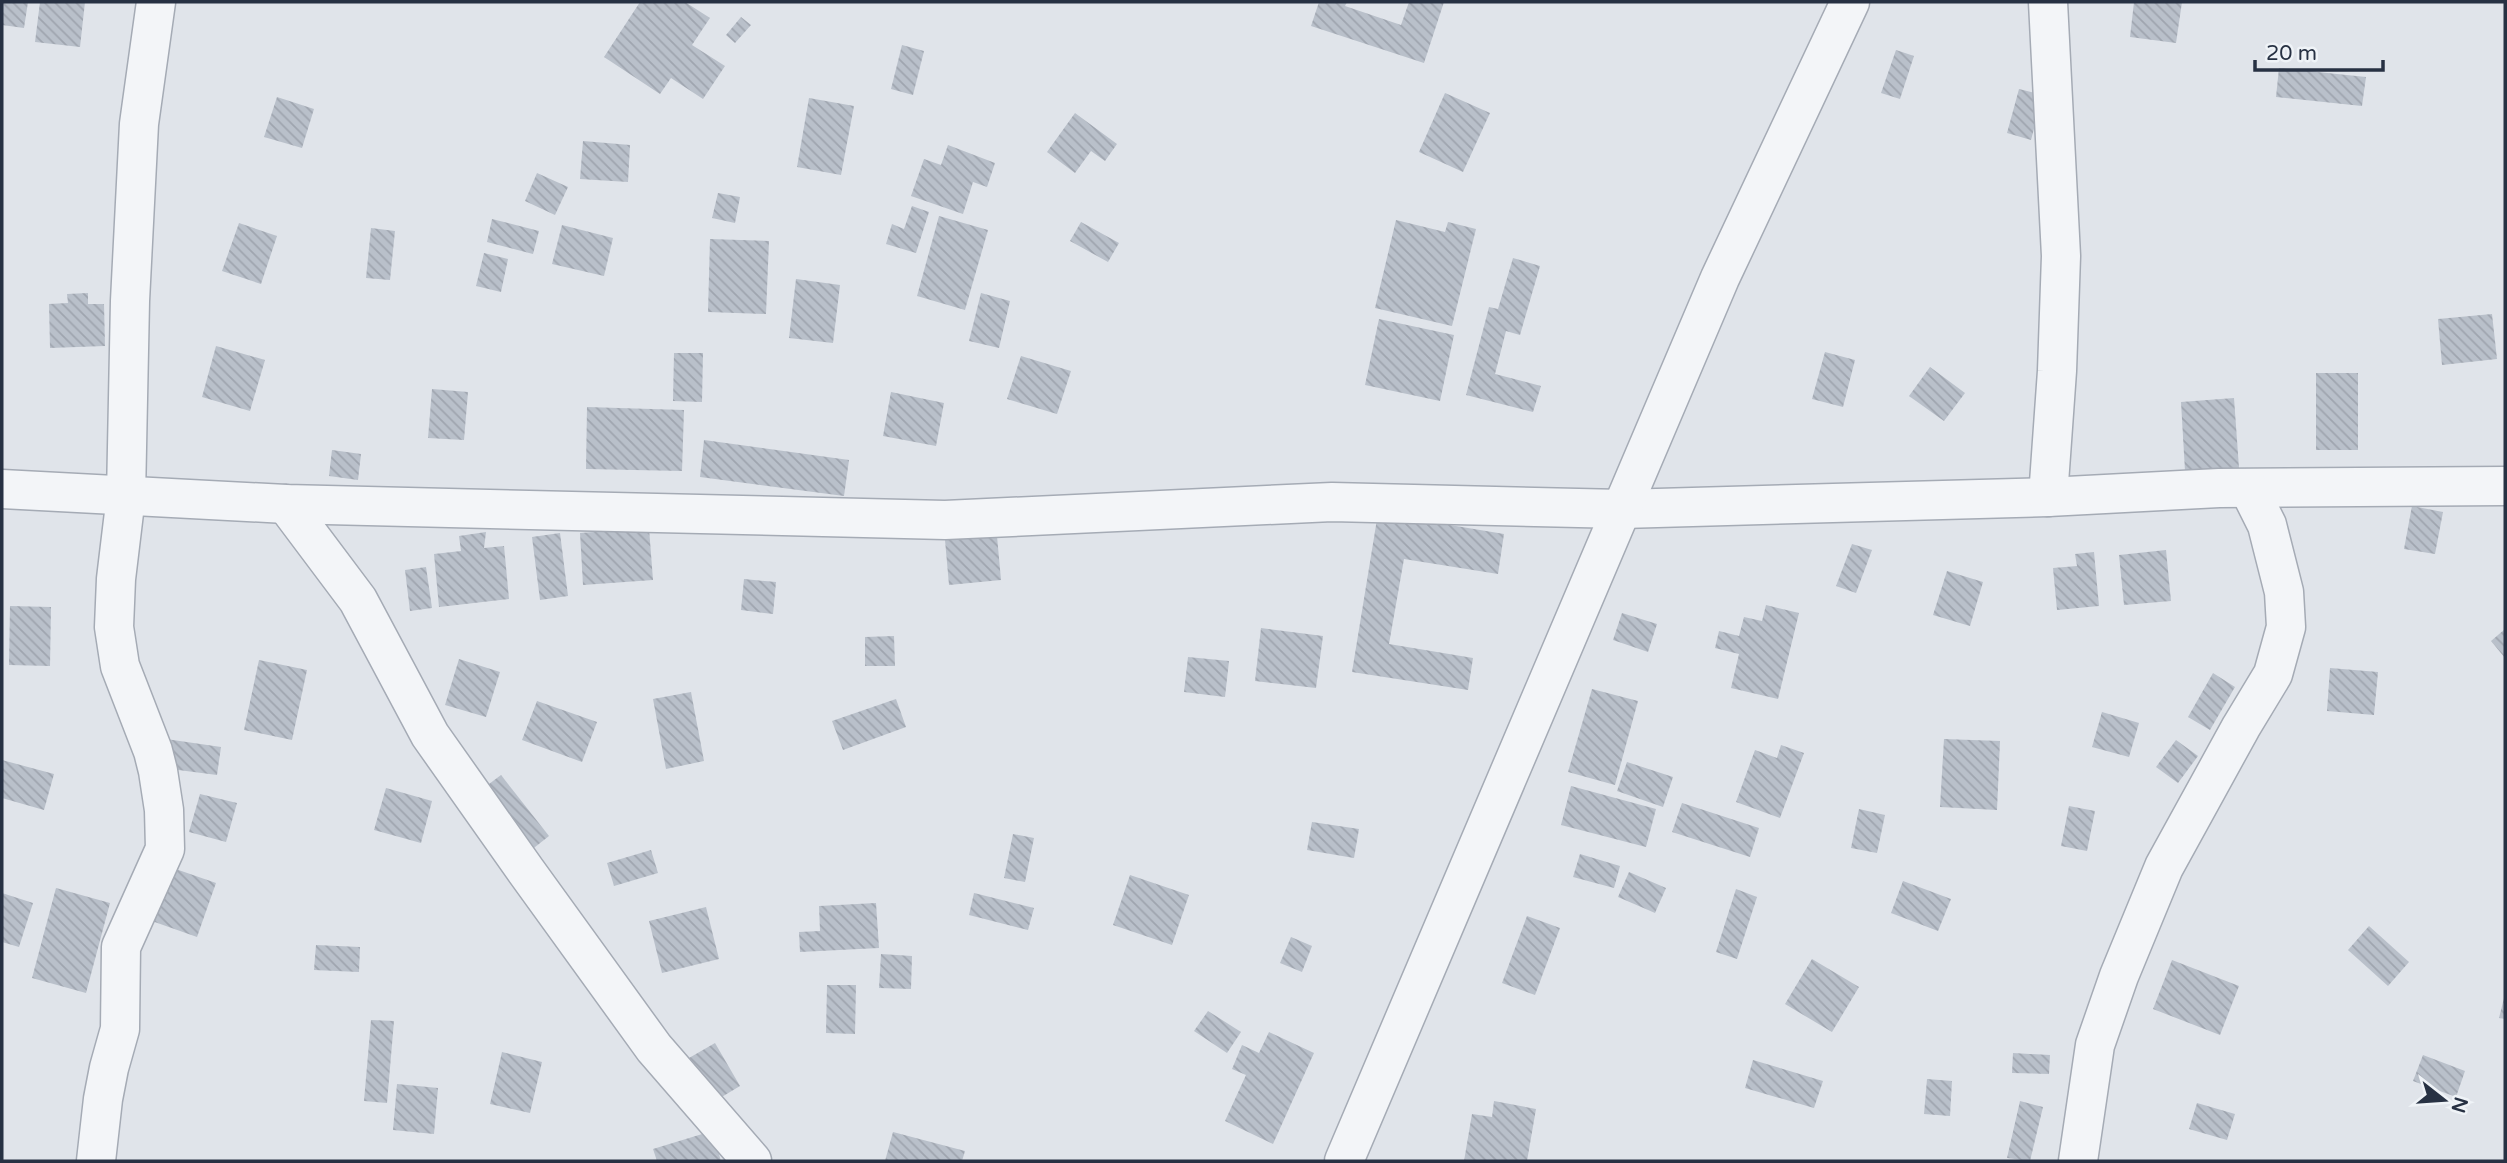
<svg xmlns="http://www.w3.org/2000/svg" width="2507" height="1163" font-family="'Varela Round',sans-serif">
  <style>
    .building { fill: url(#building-back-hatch) }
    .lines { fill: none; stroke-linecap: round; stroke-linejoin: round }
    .minor-casing { stroke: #a5abb5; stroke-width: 41 }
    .minor { stroke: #f3f5f8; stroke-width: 38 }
  </style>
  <defs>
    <pattern id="building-back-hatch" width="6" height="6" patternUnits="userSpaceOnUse" patternTransform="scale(1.75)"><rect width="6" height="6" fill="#b9c0ca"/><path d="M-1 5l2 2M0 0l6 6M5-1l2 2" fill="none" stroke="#9fa5af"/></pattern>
  </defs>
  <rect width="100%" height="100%" fill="#e0e4ea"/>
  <g class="building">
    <polygon points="2,2 28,2 24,28 2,25"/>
    <polygon points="40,2 85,2 80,47 35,42"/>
    <polygon points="640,2 685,2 710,18 692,45 725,66 703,99 671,78 660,94 604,57"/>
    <polygon points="1319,2 1347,2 1345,6 1401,25 1409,2 1444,2 1424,63 1311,26"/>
    <polygon points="2134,2 2182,2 2176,43 2130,37"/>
    <polygon points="741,17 751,25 735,43 726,35"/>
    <polygon points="902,45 924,51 913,95 891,89"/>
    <polygon points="1896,50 1914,56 1900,99 1881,93"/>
    <polygon points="2279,68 2366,77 2362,106 2276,97"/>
    <polygon points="2019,89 2043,95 2031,140 2007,133"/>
    <polygon points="1445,93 1490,113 1463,172 1419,152"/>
    <polygon points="277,97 314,109 302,148 264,137"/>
    <polygon points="809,98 854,106 841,175 797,167"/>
    <polygon points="1075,113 1117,144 1105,161 1091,151 1075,173 1047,152"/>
    <polygon points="583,141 630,145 628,182 580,179"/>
    <polygon points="948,145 995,163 987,187 973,182 963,214 911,196 924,159 941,165"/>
    <polygon points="537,173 568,187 555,215 525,201"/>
    <polygon points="718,193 740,197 735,223 712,218"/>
    <polygon points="912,206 929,212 916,253 886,244 892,224 904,229"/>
    <polygon points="939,216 988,230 965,310 917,296"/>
    <polygon points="492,219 539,231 533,254 487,242"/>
    <polygon points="1396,220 1445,232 1448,222 1476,229 1452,326 1375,308"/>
    <polygon points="1081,222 1119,243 1108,262 1070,241"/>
    <polygon points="239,223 277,236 261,284 222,271"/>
    <polygon points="562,225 613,238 604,276 552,264"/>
    <polygon points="371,228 395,231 390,280 366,278"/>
    <polygon points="710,239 769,241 766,314 708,312"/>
    <polygon points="484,253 508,259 501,292 476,286"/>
    <polygon points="1513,258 1540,266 1520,335 1506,331 1495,374 1541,386 1533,412 1466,395 1489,307 1498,309"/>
    <polygon points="796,279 840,285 833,343 789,338"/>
    <polygon points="88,293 88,304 104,304 105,346 50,348 49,304 68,303 67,294"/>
    <polygon points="981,293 1010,301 999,348 969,341"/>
    <polygon points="2492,314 2497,359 2442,365 2438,319"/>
    <polygon points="1379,319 1454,335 1440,401 1365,385"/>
    <polygon points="216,346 265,360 250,411 202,397"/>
    <polygon points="1825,352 1855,360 1843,407 1812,399"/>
    <polygon points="674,353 703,353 702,402 673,401"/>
    <polygon points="1021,356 1071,371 1057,414 1007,399"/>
    <polygon points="1930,367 1965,393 1944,421 1909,396"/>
    <rect x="2316" y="373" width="42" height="77"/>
    <polygon points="432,389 468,392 464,440 428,438"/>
    <polygon points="891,392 944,403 936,446 883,436"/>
    <polygon points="2234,398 2239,468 2185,471 2181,402"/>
    <polygon points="587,407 684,410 682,471 586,469"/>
    <polygon points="704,440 849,460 844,496 700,477"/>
    <polygon points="332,450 361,454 358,480 329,476"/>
    <polygon points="2412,506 2443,512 2435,554 2404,549"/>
    <polygon points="1378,513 1504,534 1498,574 1404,559 1389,644 1473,658 1468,690 1352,672"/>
    <polygon points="649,528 653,580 583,585 580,533"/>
    <polygon points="486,532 484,548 504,546 509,599 439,607 434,554 461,551 459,536"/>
    <polygon points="560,533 568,596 540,600 532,537"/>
    <polygon points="997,536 1001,580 949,585 945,540"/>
    <polygon points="1852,544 1872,550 1856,593 1836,586"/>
    <polygon points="2166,550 2171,601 2124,605 2119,555"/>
    <polygon points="2094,552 2099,606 2057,610 2053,568 2077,566 2075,554"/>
    <polygon points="426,567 432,608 410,611 405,570"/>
    <polygon points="1947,571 1983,582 1970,626 1933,615"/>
    <polygon points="744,579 776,582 773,614 741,610"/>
    <polygon points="1766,605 1799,613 1778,699 1731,688 1739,654 1715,648 1719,631 1739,636 1744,617 1762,621"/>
    <polygon points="10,606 51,607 50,666 9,665"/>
    <polygon points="1622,613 1657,624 1648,652 1613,640"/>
    <polygon points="1261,628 1323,636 1316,688 1255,681"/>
    <polygon points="2505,629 2505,658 2491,641"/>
    <polygon points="894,636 895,666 865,666 865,637"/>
    <polygon points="1188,657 1229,661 1225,697 1184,692"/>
    <polygon points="459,659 500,672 486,717 445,705"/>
    <polygon points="259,660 307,670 292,740 244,730"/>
    <polygon points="2330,668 2378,672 2374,715 2327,711"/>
    <polygon points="2213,673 2235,687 2210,730 2188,717"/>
    <polygon points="1592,689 1638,701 1615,785 1568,772"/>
    <polygon points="691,692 704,761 666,769 653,699"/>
    <polygon points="896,699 906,727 843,750 832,721"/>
    <polygon points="537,701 597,722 582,762 522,740"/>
    <polygon points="2102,712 2139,723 2129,757 2092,747"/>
    <polygon points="166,739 221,747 217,775 163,768"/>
    <polygon points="1944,739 2000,741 1997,810 1940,807"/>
    <polygon points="2176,740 2198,756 2178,783 2156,767"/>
    <polygon points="1781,745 1804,753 1780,818 1736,802 1755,750 1777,758"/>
    <polygon points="2,760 54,774 44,810 2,798"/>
    <polygon points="1627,762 1673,777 1663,807 1617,791"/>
    <polygon points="501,775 549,836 530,851 481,790"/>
    <polygon points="1571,786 1656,809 1646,847 1561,825"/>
    <polygon points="386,788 432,801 421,843 374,830"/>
    <polygon points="200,794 237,803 226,842 189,832"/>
    <polygon points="1682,803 1759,828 1750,857 1672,832"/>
    <polygon points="2069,806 2095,811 2087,851 2061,846"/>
    <polygon points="1859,809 1885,815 1877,853 1851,848"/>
    <polygon points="1312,822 1359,829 1354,858 1307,850"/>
    <polygon points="1013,834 1034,838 1025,882 1004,878"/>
    <polygon points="651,850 658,873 614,886 607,863"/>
    <polygon points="1580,854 1620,866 1614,888 1573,877"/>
    <polygon points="167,866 216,883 197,937 149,920"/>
    <polygon points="1629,872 1666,888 1655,913 1618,897"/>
    <polygon points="1130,875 1189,895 1172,945 1113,925"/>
    <polygon points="1903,881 1951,899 1938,931 1891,913"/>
    <polygon points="56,888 110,903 86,993 32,978"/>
    <polygon points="1736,889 1757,897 1737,959 1716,952"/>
    <polygon points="2,893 33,903 19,947 2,942"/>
    <polygon points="974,893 1034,908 1028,930 969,915"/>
    <polygon points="876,903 879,948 800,952 799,932 820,931 819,906"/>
    <polygon points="706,907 719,959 662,973 649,921"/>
    <polygon points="1527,916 1560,928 1535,995 1502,983"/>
    <polygon points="2369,926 2409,962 2388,986 2348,950"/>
    <polygon points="1291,937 1312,946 1302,972 1280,963"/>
    <polygon points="316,945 360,947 359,972 314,970"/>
    <polygon points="881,954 912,956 911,989 879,988"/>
    <polygon points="1812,959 1859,987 1832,1032 1785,1004"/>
    <polygon points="2172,960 2239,986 2220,1035 2153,1009"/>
    <polygon points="827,985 856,985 855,1034 826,1033"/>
    <polygon points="2504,998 2505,998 2505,1019 2499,1018"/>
    <polygon points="1208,1011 1241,1032 1227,1053 1194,1031"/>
    <polygon points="371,1020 394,1021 387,1103 364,1101"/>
    <polygon points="1269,1032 1314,1053 1273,1144 1225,1121 1246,1075 1232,1069 1242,1045 1259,1053"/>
    <polygon points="715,1043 740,1086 715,1101 689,1058"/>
    <polygon points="502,1052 542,1062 530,1113 490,1104"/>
    <polygon points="2013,1053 2050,1055 2049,1074 2012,1073"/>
    <polygon points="2423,1055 2465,1071 2456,1097 2413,1081"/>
    <polygon points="1753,1060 1823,1081 1814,1108 1745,1088"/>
    <polygon points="1927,1079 1952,1081 1950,1116 1924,1114"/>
    <polygon points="397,1084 438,1088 434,1134 393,1130"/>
    <polygon points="1494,1101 1536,1109 1527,1161 1464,1161 1472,1114 1492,1117"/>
    <polygon points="2020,1101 2043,1107 2030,1161 2007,1158"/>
    <polygon points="2197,1103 2235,1114 2227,1140 2189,1129"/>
    <polygon points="712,1131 721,1161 657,1161 653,1149"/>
    <polygon points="893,1132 965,1151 962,1161 885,1161"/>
  </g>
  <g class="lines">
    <defs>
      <g id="minor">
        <polyline points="2,489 286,504 945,520 1332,502 1622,509 2048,497 2219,488 2505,486"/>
        <polyline points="2048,497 2057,371 2061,256 2048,2"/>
        <polyline points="286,504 358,600 430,735 526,871 654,1048 752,1161"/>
        <polyline points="96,1161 103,1099 109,1068 120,1029 121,947 165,849 164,810 158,771 153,751 120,666 114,627 116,579 126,496 130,301 139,124 156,2"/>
        <polyline points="1344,1161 1720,278 1850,2"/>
        <polyline points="2078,1161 2095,1045 2119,976 2164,867 2241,727 2273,674 2286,627 2284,592 2267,525 2249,489"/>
      </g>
    </defs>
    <use href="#minor" class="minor-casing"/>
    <use href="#minor" class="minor"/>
  </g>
  <rect width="2507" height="1163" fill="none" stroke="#273143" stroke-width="7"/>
  <g transform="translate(2444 1100) rotate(107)" stroke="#eff3f7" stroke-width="5" paint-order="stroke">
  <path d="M0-5L12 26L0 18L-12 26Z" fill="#273143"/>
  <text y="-10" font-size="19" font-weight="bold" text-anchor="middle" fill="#273143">N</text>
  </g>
  <path d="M2255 60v10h128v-10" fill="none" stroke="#273143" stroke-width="3.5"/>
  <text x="2266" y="60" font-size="21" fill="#273143" stroke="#eff3f7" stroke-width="5" paint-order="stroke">20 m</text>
</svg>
